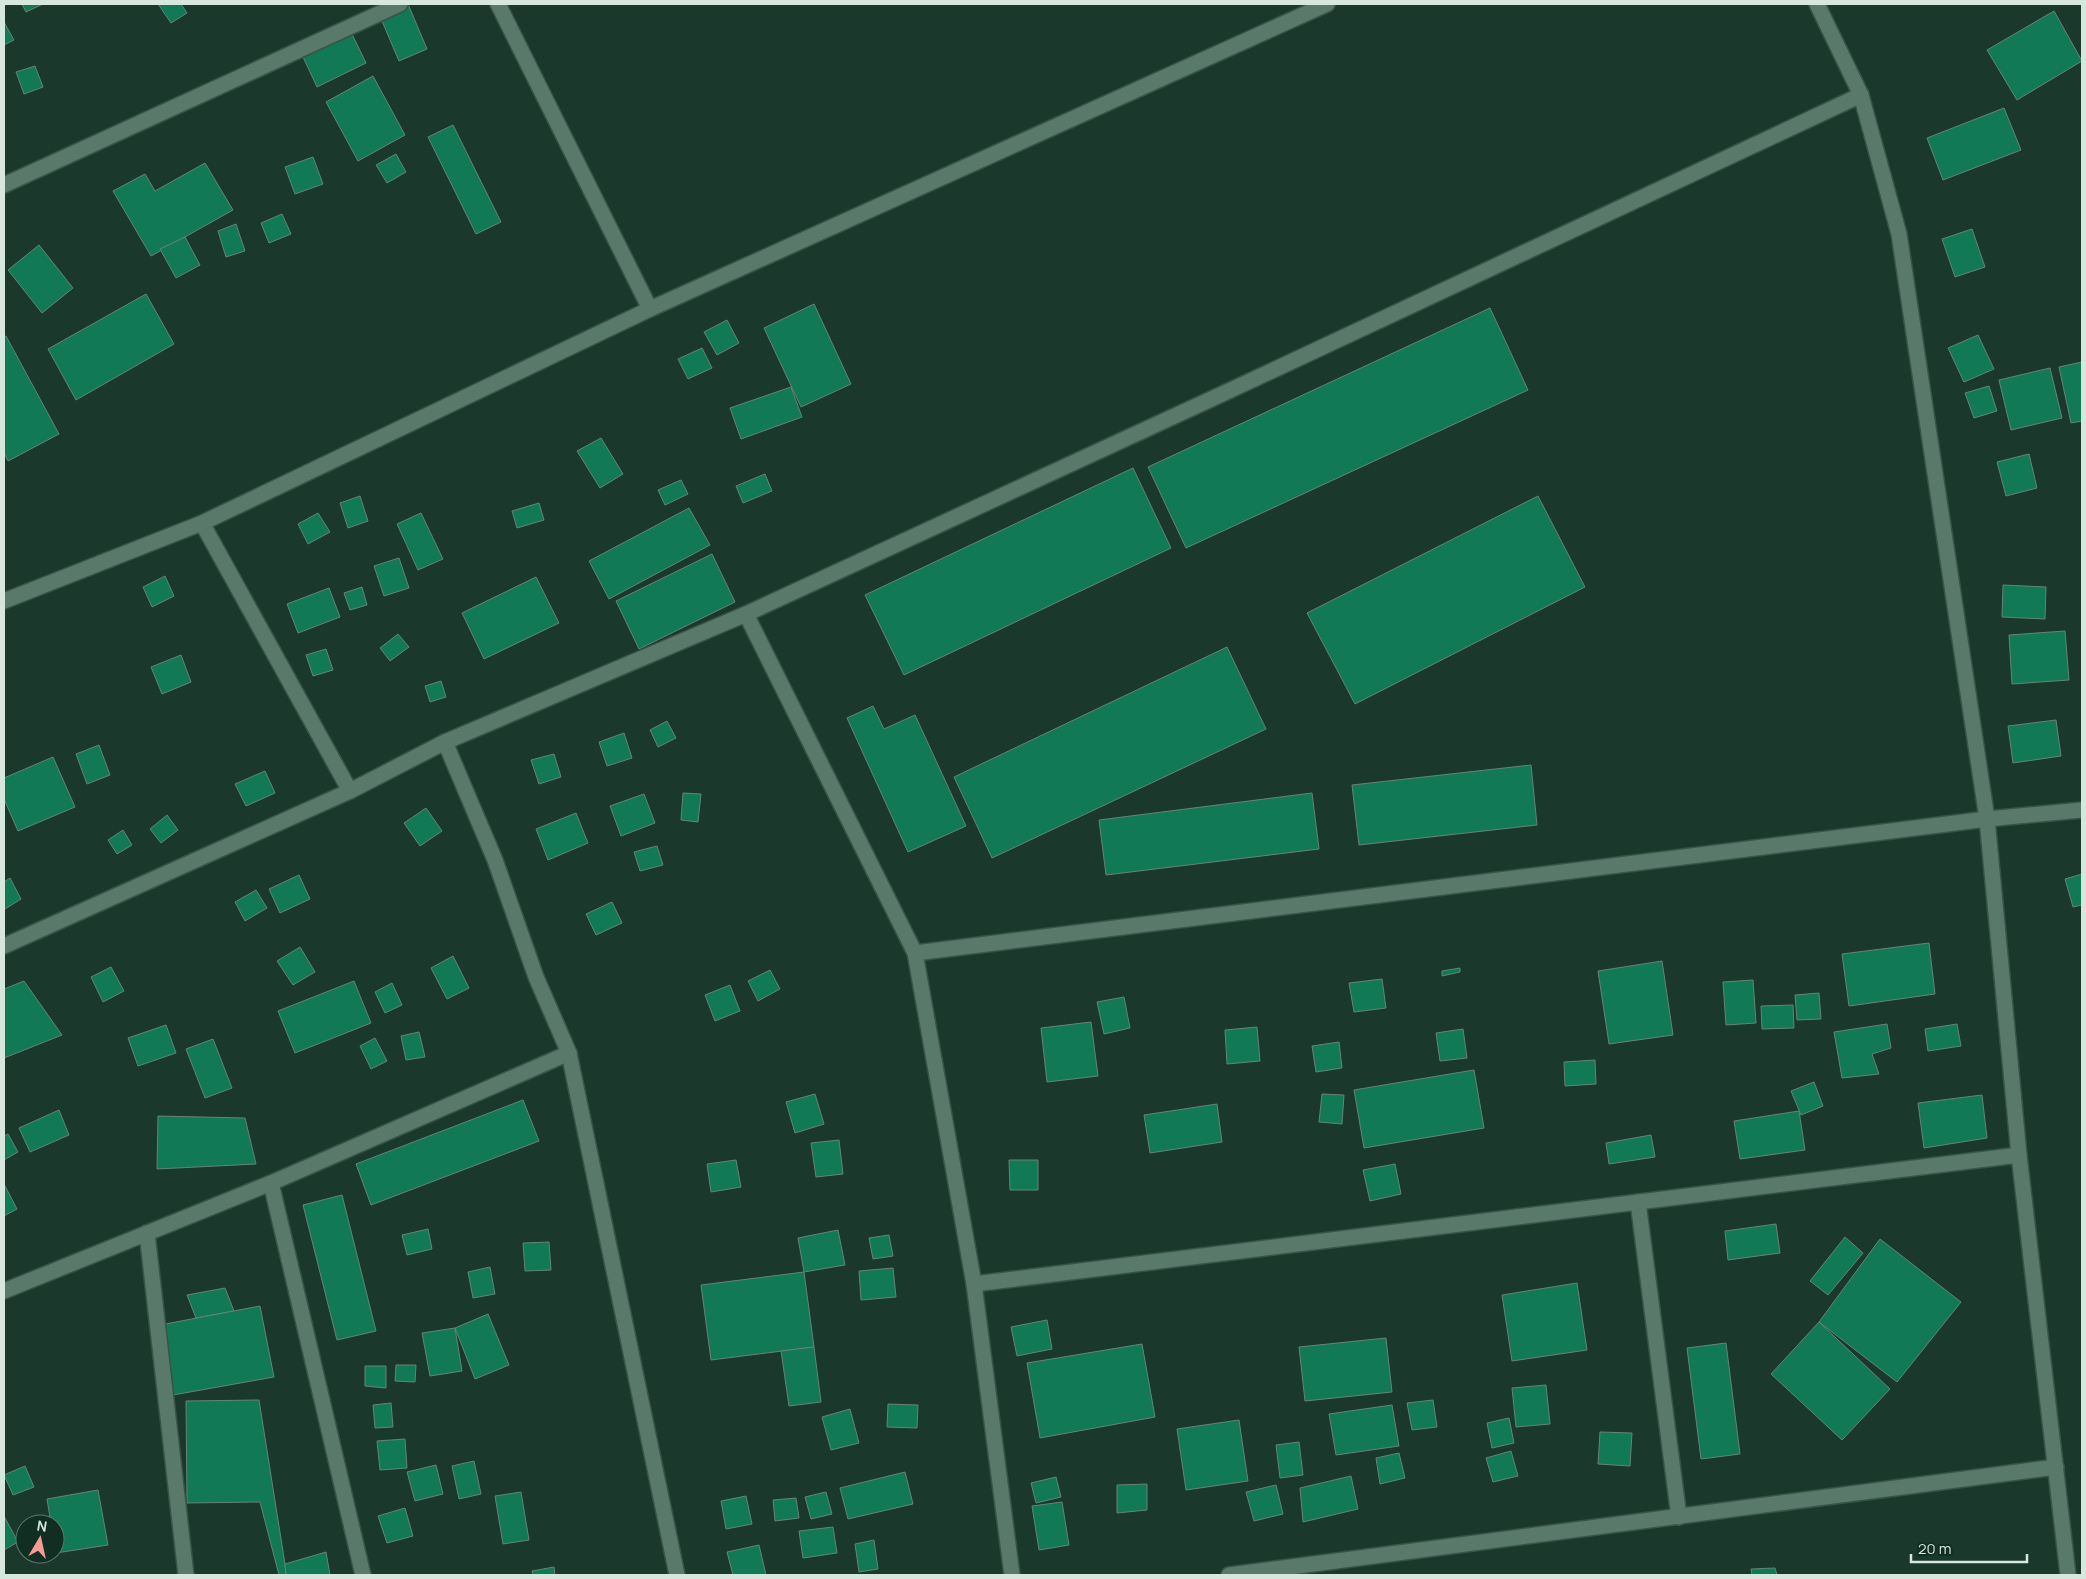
<svg xmlns="http://www.w3.org/2000/svg" width="2086" height="1579" font-family="Manrope,sans-serif">
  <style>
    .building { fill: #127956; stroke: #658576 }
    .lines { fill: none; stroke-linecap: round; stroke-linejoin: round }
    .street-casing { stroke: #385348; stroke-width: 18 }
    .street { stroke: #59796a; stroke-width: 15 }
  </style>
  <rect width="100%" height="100%" fill="#1a382b"/>
  <g class="building">
    <polygon points="22,4 43,4 26,12"/>
    <polygon points="158,4 181,4 187,13 171,23"/>
    <polygon points="408,4 427,49 399,61 379,14"/>
    <polygon points="2054,11 2082,61 2017,100 1987,50"/>
    <polygon points="4,22 14,40 4,45"/>
    <polygon points="351,32 366,63 317,87 303,57"/>
    <polygon points="35,66 43,87 24,94 16,72"/>
    <polygon points="373,76 405,135 358,161 326,102"/>
    <polygon points="2004,108 2021,150 1943,180 1927,138"/>
    <polygon points="453,125 501,222 476,234 428,137"/>
    <polygon points="396,154 406,172 387,183 376,165"/>
    <polygon points="313,157 323,184 295,194 285,167"/>
    <polygon points="205,163 233,210 151,256 113,191 145,174 155,191"/>
    <polygon points="282,214 291,234 269,243 261,223"/>
    <polygon points="236,224 245,251 226,257 218,231"/>
    <polygon points="1972,229 1985,267 1955,277 1942,239"/>
    <polygon points="185,237 200,265 176,278 160,249"/>
    <polygon points="39,245 73,288 42,313 8,270"/>
    <polygon points="146,294 174,344 76,400 48,349"/>
    <polygon points="814,304 851,384 801,407 764,328"/>
    <polygon points="1490,308 1528,390 1186,548 1148,467"/>
    <polygon points="727,320 739,343 717,355 704,332"/>
    <polygon points="1978,335 1994,369 1964,382 1948,348"/>
    <polygon points="6,336 59,434 8,461 4,453 4,337"/>
    <polygon points="702,348 712,368 688,379 678,359"/>
    <polygon points="2082,362 2082,421 2071,423 2059,367"/>
    <polygon points="2050,368 2062,418 2011,430 1999,380"/>
    <polygon points="1989,386 1997,411 1974,418 1965,393"/>
    <polygon points="791,387 802,417 741,439 730,408"/>
    <polygon points="601,438 623,474 600,488 577,451"/>
    <polygon points="2029,454 2037,488 2006,496 1997,462"/>
    <polygon points="1133,468 1171,548 904,675 865,595"/>
    <polygon points="765,474 772,491 743,503 736,486"/>
    <polygon points="681,480 688,494 665,505 658,490"/>
    <polygon points="360,496 368,521 348,528 340,503"/>
    <polygon points="1538,496 1585,587 1355,704 1307,613"/>
    <polygon points="539,503 544,520 517,528 512,511"/>
    <polygon points="689,508 710,545 609,599 589,561"/>
    <polygon points="318,513 330,532 308,544 298,524"/>
    <polygon points="421,513 443,559 418,570 397,524"/>
    <polygon points="712,554 735,602 639,649 616,601"/>
    <polygon points="399,558 409,588 384,596 374,566"/>
    <polygon points="165,576 174,596 152,607 143,587"/>
    <polygon points="536,577 559,623 484,659 462,613"/>
    <polygon points="2003,585 2046,587 2045,619 2002,617"/>
    <polygon points="362,587 367,605 350,610 344,593"/>
    <polygon points="329,588 340,617 298,633 287,604"/>
    <polygon points="2065,631 2069,680 2012,684 2009,635"/>
    <polygon points="398,634 409,647 390,661 380,648"/>
    <polygon points="1227,647 1266,729 992,858 954,777"/>
    <polygon points="326,649 333,670 313,676 306,655"/>
    <polygon points="181,655 191,682 162,694 151,667"/>
    <polygon points="441,681 446,697 430,702 425,686"/>
    <polygon points="873,706 884,729 915,715 966,826 908,852 847,718"/>
    <polygon points="2056,720 2061,756 2013,763 2008,726"/>
    <polygon points="667,721 676,738 658,747 650,730"/>
    <polygon points="624,733 632,758 607,766 599,742"/>
    <polygon points="99,745 110,775 87,784 76,754"/>
    <polygon points="554,754 561,777 539,784 531,760"/>
    <polygon points="53,757 75,807 18,831 4,799 4,778"/>
    <polygon points="1531,765 1537,825 1359,845 1352,785"/>
    <polygon points="265,771 275,793 246,806 235,784"/>
    <polygon points="683,793 701,794 698,822 681,820"/>
    <polygon points="1312,793 1319,849 1106,875 1099,820"/>
    <polygon points="644,794 655,823 621,836 610,806"/>
    <polygon points="426,808 442,831 420,846 404,823"/>
    <polygon points="576,813 588,843 548,860 536,829"/>
    <polygon points="167,815 178,830 161,843 150,829"/>
    <polygon points="123,830 132,845 117,854 108,840"/>
    <polygon points="657,846 663,865 640,871 634,852"/>
    <polygon points="2082,874 2082,905 2073,907 2065,879"/>
    <polygon points="299,875 310,899 280,913 269,889"/>
    <polygon points="10,878 21,899 5,909 4,906 4,882"/>
    <polygon points="256,890 267,908 245,921 235,902"/>
    <polygon points="612,902 622,923 596,935 586,914"/>
    <polygon points="1929,943 1935,994 1849,1006 1842,954"/>
    <polygon points="300,947 315,972 293,985 277,961"/>
    <polygon points="453,956 469,988 447,999 431,968"/>
    <polygon points="1662,961 1673,1035 1609,1044 1598,971"/>
    <polygon points="111,967 124,991 103,1002 91,977"/>
    <polygon points="1460,968 1460,972 1442,976 1442,971"/>
    <polygon points="770,970 780,989 758,1001 748,981"/>
    <polygon points="1382,979 1386,1008 1354,1012 1349,983"/>
    <polygon points="1753,980 1756,1023 1726,1025 1723,982"/>
    <polygon points="24,981 62,1035 4,1058 4,989"/>
    <polygon points="354,981 371,1023 295,1053 278,1011"/>
    <polygon points="392,983 402,1005 385,1013 375,992"/>
    <polygon points="730,985 740,1011 715,1021 705,995"/>
    <polygon points="1819,993 1821,1019 1797,1020 1795,995"/>
    <polygon points="1124,997 1130,1028 1104,1034 1097,1002"/>
    <polygon points="1793,1005 1794,1028 1762,1029 1761,1006"/>
    <polygon points="1091,1022 1098,1076 1047,1082 1041,1028"/>
    <polygon points="1887,1024 1891,1048 1872,1054 1879,1074 1842,1078 1834,1032"/>
    <polygon points="1957,1024 1961,1046 1928,1051 1925,1029"/>
    <polygon points="166,1025 176,1053 138,1066 128,1038"/>
    <polygon points="1257,1027 1260,1061 1227,1064 1225,1030"/>
    <polygon points="1463,1029 1467,1058 1440,1061 1436,1033"/>
    <polygon points="419,1032 425,1057 406,1060 401,1036"/>
    <polygon points="375,1038 387,1061 371,1069 360,1046"/>
    <polygon points="213,1039 232,1088 205,1098 186,1049"/>
    <polygon points="1339,1042 1342,1068 1316,1072 1312,1046"/>
    <polygon points="1595,1060 1596,1084 1565,1086 1564,1062"/>
    <polygon points="1474,1070 1484,1128 1364,1148 1354,1090"/>
    <polygon points="1814,1082 1823,1106 1801,1115 1791,1091"/>
    <polygon points="815,1094 824,1124 795,1133 786,1102"/>
    <polygon points="1322,1094 1344,1095 1342,1124 1319,1122"/>
    <polygon points="1982,1095 1987,1138 1924,1148 1918,1103"/>
    <polygon points="523,1100 539,1141 371,1205 356,1164"/>
    <polygon points="1217,1104 1222,1142 1150,1153 1144,1115"/>
    <polygon points="59,1110 69,1135 30,1152 19,1128"/>
    <polygon points="1799,1111 1805,1150 1740,1159 1734,1121"/>
    <polygon points="158,1116 245,1118 256,1164 157,1169"/>
    <polygon points="8,1134 18,1152 4,1160 4,1136"/>
    <polygon points="1651,1135 1655,1157 1609,1164 1606,1143"/>
    <polygon points="839,1140 843,1174 816,1177 811,1143"/>
    <polygon points="736,1160 741,1187 711,1192 707,1164"/>
    <polygon points="1009,1160 1038,1160 1038,1190 1010,1190"/>
    <polygon points="1395,1164 1401,1194 1370,1201 1363,1170"/>
    <polygon points="4,1184 17,1209 4,1216"/>
    <polygon points="342,1195 376,1331 337,1340 303,1205"/>
    <polygon points="1776,1224 1780,1253 1728,1260 1725,1231"/>
    <polygon points="428,1229 432,1249 407,1255 402,1235"/>
    <polygon points="838,1230 845,1265 804,1272 798,1238"/>
    <polygon points="889,1235 893,1256 873,1259 869,1238"/>
    <polygon points="1845,1237 1863,1253 1828,1295 1810,1281"/>
    <polygon points="1880,1239 1961,1302 1897,1382 1819,1322"/>
    <polygon points="549,1242 551,1270 525,1271 523,1243"/>
    <polygon points="490,1267 495,1294 473,1298 468,1272"/>
    <polygon points="893,1268 896,1297 861,1300 859,1271"/>
    <polygon points="804,1272 814,1347 711,1360 701,1285"/>
    <polygon points="1577,1283 1587,1350 1512,1361 1502,1295"/>
    <polygon points="225,1288 234,1311 196,1318 187,1295"/>
    <polygon points="260,1306 274,1377 173,1395 160,1325"/>
    <polygon points="488,1314 509,1365 475,1379 455,1328"/>
    <polygon points="1047,1320 1052,1349 1017,1356 1011,1327"/>
    <polygon points="1819,1322 1890,1389 1842,1440 1771,1374"/>
    <polygon points="455,1328 462,1371 430,1376 422,1333"/>
    <polygon points="1386,1338 1392,1392 1305,1401 1299,1347"/>
    <polygon points="1726,1343 1740,1454 1701,1459 1687,1348"/>
    <polygon points="1142,1344 1155,1417 1040,1438 1027,1363"/>
    <polygon points="814,1347 821,1402 789,1406 781,1351"/>
    <polygon points="396,1365 416,1365 415,1382 395,1381"/>
    <polygon points="365,1366 386,1366 386,1388 365,1386"/>
    <polygon points="1546,1385 1550,1424 1516,1427 1512,1388"/>
    <polygon points="259,1400 285,1564 286,1575 279,1575 260,1502 187,1503 186,1401"/>
    <polygon points="1433,1400 1437,1427 1412,1430 1407,1403"/>
    <polygon points="391,1403 393,1427 375,1428 373,1405"/>
    <polygon points="888,1404 918,1405 917,1428 887,1427"/>
    <polygon points="1392,1405 1399,1446 1336,1455 1329,1414"/>
    <polygon points="850,1409 859,1443 831,1450 822,1417"/>
    <polygon points="1509,1418 1514,1443 1492,1448 1487,1423"/>
    <polygon points="1239,1420 1248,1481 1186,1490 1177,1429"/>
    <polygon points="1600,1432 1632,1433 1630,1466 1598,1464"/>
    <polygon points="405,1439 407,1468 380,1470 377,1441"/>
    <polygon points="1299,1442 1303,1475 1280,1478 1276,1445"/>
    <polygon points="1511,1451 1518,1476 1493,1482 1486,1458"/>
    <polygon points="1399,1453 1405,1478 1380,1484 1376,1458"/>
    <polygon points="474,1461 481,1494 459,1499 452,1466"/>
    <polygon points="436,1465 443,1494 415,1501 407,1472"/>
    <polygon points="25,1466 34,1487 13,1495 4,1475"/>
    <polygon points="905,1472 913,1504 848,1519 840,1488"/>
    <polygon points="1351,1476 1358,1509 1303,1522 1300,1488"/>
    <polygon points="1056,1477 1061,1497 1036,1503 1031,1483"/>
    <polygon points="1147,1484 1147,1510 1117,1513 1117,1485"/>
    <polygon points="1276,1485 1283,1514 1254,1521 1246,1492"/>
    <polygon points="98,1490 108,1545 56,1553 55,1524 51,1524 47,1499"/>
    <polygon points="521,1492 529,1540 503,1544 495,1496"/>
    <polygon points="826,1492 832,1514 811,1519 805,1497"/>
    <polygon points="746,1496 752,1524 726,1529 721,1501"/>
    <polygon points="796,1498 799,1518 775,1521 773,1500"/>
    <polygon points="1062,1502 1069,1545 1039,1550 1032,1506"/>
    <polygon points="405,1508 413,1536 387,1543 378,1516"/>
    <polygon points="4,1516 18,1542 4,1550"/>
    <polygon points="833,1527 837,1553 803,1558 799,1531"/>
    <polygon points="874,1540 878,1569 859,1572 855,1544"/>
    <polygon points="759,1545 766,1575 733,1575 727,1552"/>
    <polygon points="326,1552 330,1575 286,1575 285,1564"/>
    <polygon points="554,1567 555,1575 533,1575 532,1571"/>
    <polygon points="1775,1568 1777,1575 1752,1575 1751,1569"/>
  </g>
  <g class="lines">
    <defs>
      <g id="street">
        <polyline points="498,4 650,309"/>
        <polyline points="1817,4 1861,95 1899,234 1987,819 2019,1155 2068,1575"/>
        <polyline points="4,185 400,4"/>
        <polyline points="202,523 350,791"/>
        <polyline points="4,601 202,523 650,309 1327,4"/>
        <polyline points="746,614 915,953 974,1284 1012,1575"/>
        <polyline points="445,742 495,860 536,977 569,1053 677,1575"/>
        <polyline points="4,946 350,791 445,742 746,614 1220,395 1861,95"/>
        <polyline points="915,953 1987,819 2082,810"/>
        <polyline points="271,1183 363,1575"/>
        <polyline points="1638,1202 1679,1517"/>
        <polyline points="147,1233 186,1575"/>
        <polyline points="974,1284 2019,1155"/>
        <polyline points="4,1291 271,1183 569,1053"/>
        <polyline points="1229,1575 2056,1467"/>
      </g>
    </defs>
    <use href="#street" class="street-casing"/>
    <use href="#street" class="street"/>
  </g>
  <rect width="2086" height="1579" fill="none" stroke="#d6e7de" stroke-width="10"/>
  <g transform="translate(40 1539) rotate(9)"><circle r="24" fill="#102e21" stroke="#5f786d"/>
  <path d="M0-4L9 19L0 12L-9 19Z" fill="#f59c95"/>
  <text y="-8" font-size="14" font-weight="bold" text-anchor="middle" fill="#d6e7de">N</text>
  </g>
  <path d="M1911 1554v8h116v-8" fill="none" stroke="#d6e7de" stroke-width="2.5"/>
  <text x="1918" y="1554" font-size="15" fill="#d6e7de" stroke="#102e21" stroke-width="4" paint-order="stroke">20 m</text>
</svg>
